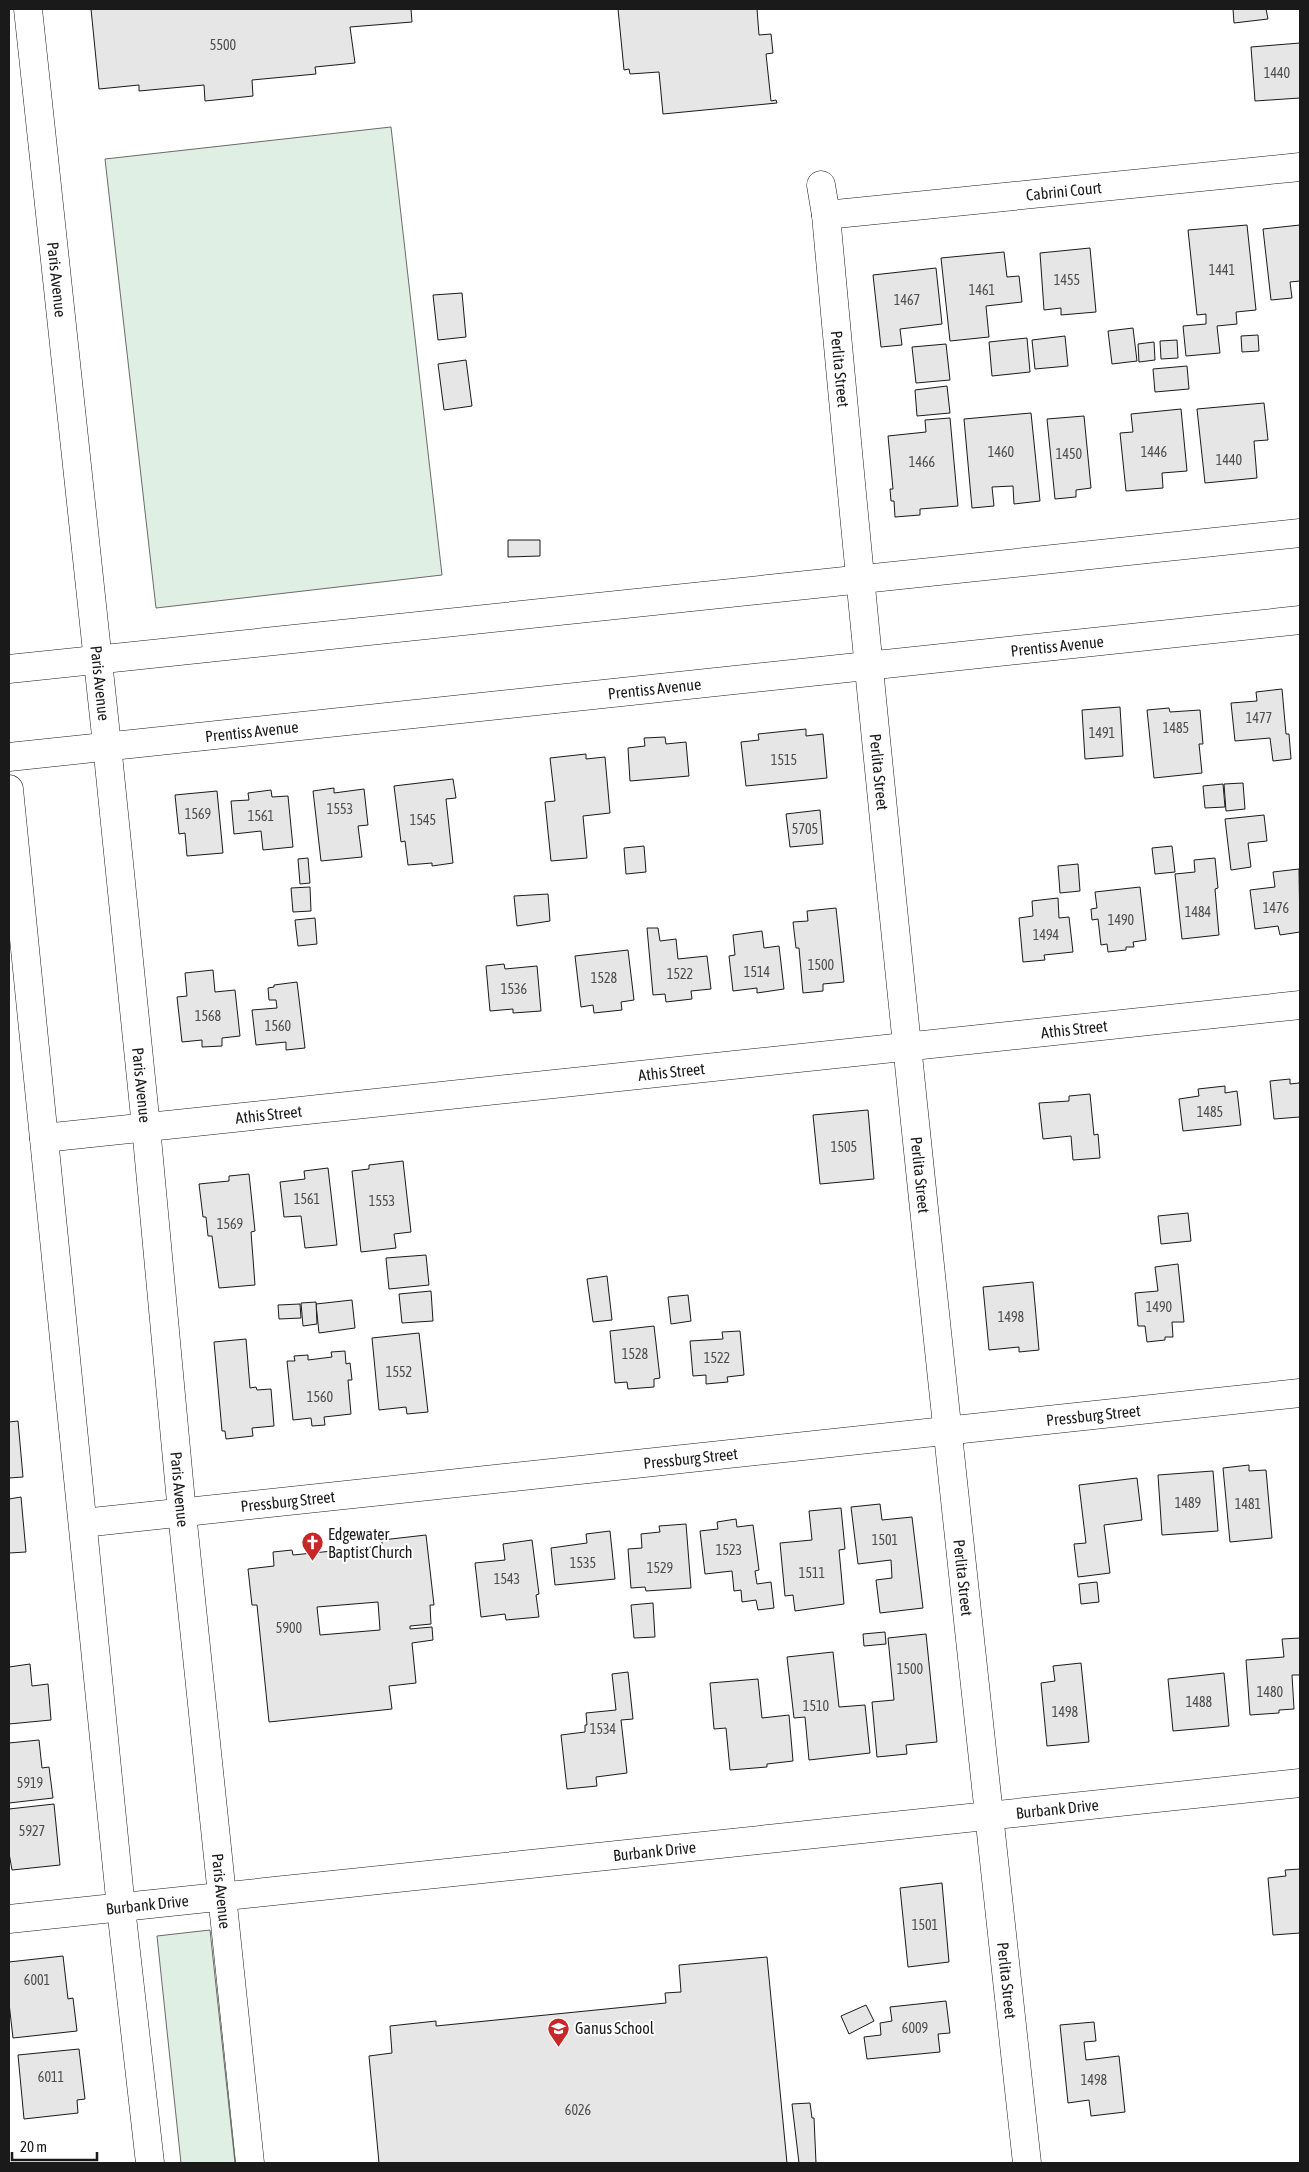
<svg xmlns="http://www.w3.org/2000/svg" width="1309" height="2172" font-family="'Asap Condensed',sans-serif">
  <style>
    .green { fill: #e0efe3; stroke: #6a6a6a }
    .building { fill: #e6e6e6; stroke: #1a1a1a; fill-rule: evenodd }
    .lines { fill: none; stroke-linecap: round; stroke-linejoin: round }
    .minor-casing { stroke: #1a1a1a; stroke-width: 29 }
    .minor { stroke: #fff; stroke-width: 28 }
    .labels { text-anchor: middle; stroke-width: 4; stroke-linejoin: round; paint-order: stroke }
    .number-label { font-size: 14px; fill: #4d4d4d }
    .street-label { font-size: 16px; fill: #1a1a1a; stroke: #fff }
    .poi-label { font-size: 16px; fill: #1a1a1a; stroke: #fff; text-anchor: start }
  </style>
  <rect width="100%" height="100%" fill="#fff"/>
  <g class="green">
    <polygon points="391,127 442,575 156,608 105,159"/>
    <polygon points="210,1930 235,2163 181,2163 157,1936"/>
  </g>
  <g class="building">
    <polygon points="91,9 411,9 412,22 350,27 355,63 315,67 316,74 252,80 253,96 205,101 204,85 139,91 139,85 99,89"/>
    <polygon points="618,9 757,9 759,35 771,34 773,53 766,54 771,101 776,100 777,103 663,114 659,72 630,74 629,69 624,70"/>
    <polygon points="1233,9 1266,9 1268,19 1234,23"/>
    <polygon points="1300,43 1300,98 1255,101 1251,47"/>
    <polygon points="1247,225 1256,310 1236,312 1237,324 1217,326 1220,353 1186,356 1183,326 1206,324 1206,314 1197,315 1188,230"/>
    <polygon points="1300,225 1300,281 1290,282 1292,298 1271,300 1263,229"/>
    <polygon points="1090,248 1096,312 1061,315 1061,308 1044,310 1040,253"/>
    <polygon points="1004,252 1007,277 1019,276 1022,302 986,306 989,337 950,341 941,258"/>
    <polygon points="936,268 942,324 900,329 902,345 881,347 873,275"/>
    <polygon points="462,293 466,337 438,340 433,295"/>
    <polygon points="1133,328 1137,361 1112,364 1108,331"/>
    <polygon points="1258,335 1259,351 1242,352 1241,336"/>
    <polygon points="1065,336 1068,366 1035,369 1032,340"/>
    <polygon points="1027,338 1030,372 992,376 989,342"/>
    <polygon points="1177,340 1178,358 1161,359 1160,341"/>
    <polygon points="1154,342 1155,360 1139,362 1138,344"/>
    <polygon points="946,344 950,380 916,383 912,347"/>
    <polygon points="466,360 472,406 444,410 438,364"/>
    <polygon points="1187,366 1189,389 1155,392 1153,369"/>
    <polygon points="947,386 950,413 917,416 915,390"/>
    <polygon points="1264,403 1268,440 1254,441 1257,478 1205,483 1197,409"/>
    <polygon points="1181,409 1187,471 1162,473 1163,488 1126,491 1120,433 1133,432 1131,414"/>
    <polygon points="1031,413 1040,501 1014,504 1013,486 992,487 994,506 972,508 964,419"/>
    <polygon points="1084,416 1091,488 1076,490 1076,497 1055,499 1047,419"/>
    <polygon points="950,418 958,506 920,509 920,515 895,517 894,501 891,501 890,489 893,489 888,436 926,432 925,420"/>
    <polygon points="508,540 540,540 540,556 508,557"/>
    <polygon points="1282,689 1286,734 1289,734 1291,759 1273,761 1270,738 1235,741 1231,703 1257,701 1256,692"/>
    <polygon points="1120,707 1123,756 1085,759 1082,710"/>
    <polygon points="1169,708 1170,712 1200,710 1203,744 1199,744 1202,773 1154,778 1147,710"/>
    <polygon points="806,729 806,736 823,734 827,778 746,786 741,742 759,740 758,734"/>
    <polygon points="665,737 666,744 686,742 689,776 630,781 628,748 645,746 644,738"/>
    <polygon points="586,754 586,759 605,757 610,813 583,816 587,858 551,861 545,802 555,801 550,758"/>
    <polygon points="453,779 456,798 446,799 453,863 432,866 432,863 408,865 405,841 401,842 394,786"/>
    <polygon points="1243,783 1245,809 1226,811 1224,784"/>
    <polygon points="1223,784 1225,807 1205,808 1203,786"/>
    <polygon points="334,788 334,793 364,789 368,825 358,826 362,857 321,861 313,791"/>
    <polygon points="271,790 272,797 288,796 293,847 263,850 261,831 234,834 231,801 249,800 248,793"/>
    <polygon points="217,791 223,853 187,856 185,833 179,834 175,795"/>
    <polygon points="820,810 823,844 790,847 786,814"/>
    <polygon points="1264,815 1267,841 1248,843 1251,867 1231,870 1225,819"/>
    <polygon points="644,846 646,872 626,874 624,848"/>
    <polygon points="1172,846 1175,872 1155,874 1152,848"/>
    <polygon points="308,858 310,883 300,884 298,859"/>
    <polygon points="1215,858 1218,888 1215,889 1219,935 1182,939 1175,874 1195,872 1194,860"/>
    <polygon points="1078,864 1080,891 1060,893 1058,866"/>
    <polygon points="1299,869 1300,932 1280,935 1278,926 1255,929 1250,890 1275,887 1273,872"/>
    <polygon points="310,887 311,911 293,912 291,888"/>
    <polygon points="1140,887 1146,940 1133,942 1134,947 1126,947 1126,950 1108,952 1107,944 1101,945 1098,919 1092,920 1091,909 1097,908 1095,892"/>
    <polygon points="548,894 550,921 517,926 514,896"/>
    <polygon points="1058,898 1059,918 1069,917 1073,952 1044,955 1045,960 1023,962 1019,918 1033,916 1032,901"/>
    <polygon points="836,908 844,982 823,984 823,991 803,993 799,948 796,948 793,922 808,921 807,911"/>
    <polygon points="315,918 317,944 298,946 295,920"/>
    <polygon points="647,928 658,928 660,941 676,939 678,959 707,956 711,989 691,991 692,999 666,1002 665,994 653,995"/>
    <polygon points="762,931 764,948 779,946 784,989 757,993 757,988 733,991 729,956 735,955 733,935"/>
    <polygon points="628,950 634,1000 621,1002 622,1010 594,1013 593,1005 581,1007 575,956"/>
    <polygon points="504,964 505,969 537,966 541,1011 513,1013 513,1009 490,1011 486,966"/>
    <polygon points="213,970 215,992 235,990 240,1036 222,1038 222,1046 202,1047 202,1040 182,1042 177,997 187,996 185,973"/>
    <polygon points="297,982 305,1048 286,1050 286,1042 256,1045 252,1010 277,1008 276,1000 269,1000 268,988 274,987 274,985"/>
    <polygon points="1290,1079 1290,1084 1299,1083 1300,1081 1300,1117 1274,1119 1270,1081"/>
    <polygon points="1225,1086 1225,1093 1237,1091 1241,1125 1183,1131 1179,1099 1199,1096 1198,1089"/>
    <polygon points="1090,1094 1094,1135 1098,1134 1100,1158 1073,1160 1071,1136 1043,1139 1039,1103 1069,1101 1069,1096"/>
    <polygon points="868,1110 874,1179 820,1184 813,1115"/>
    <polygon points="403,1161 411,1232 394,1234 396,1248 361,1252 352,1171 369,1169 369,1165"/>
    <polygon points="328,1168 337,1245 305,1248 301,1216 284,1217 280,1182 305,1179 304,1171"/>
    <polygon points="249,1174 255,1231 251,1232 255,1285 219,1288 212,1236 208,1236 206,1217 203,1217 199,1184 229,1181 229,1176"/>
    <polygon points="1188,1213 1191,1241 1161,1244 1158,1216"/>
    <polygon points="426,1255 429,1285 389,1289 386,1258"/>
    <polygon points="1178,1264 1184,1322 1172,1322 1173,1337 1165,1337 1165,1340 1147,1342 1145,1326 1138,1326 1135,1293 1158,1291 1155,1267"/>
    <polygon points="607,1276 612,1320 593,1322 587,1279"/>
    <polygon points="1033,1282 1039,1350 1019,1352 1019,1347 989,1350 983,1287"/>
    <polygon points="431,1291 433,1321 402,1323 399,1294"/>
    <polygon points="688,1295 691,1321 671,1324 668,1297"/>
    <polygon points="352,1300 355,1328 319,1333 316,1304"/>
    <polygon points="316,1302 317,1324 303,1326 301,1303"/>
    <polygon points="300,1304 301,1318 279,1319 278,1305"/>
    <polygon points="654,1326 660,1378 654,1379 654,1387 628,1389 627,1382 615,1383 610,1331"/>
    <polygon points="740,1331 744,1375 727,1377 728,1382 706,1384 706,1375 693,1376 690,1341 723,1339 722,1332"/>
    <polygon points="419,1333 428,1412 407,1414 406,1407 379,1410 372,1338"/>
    <polygon points="246,1339 250,1388 256,1387 257,1390 271,1389 274,1426 252,1428 253,1436 226,1439 225,1431 222,1431 214,1342"/>
    <polygon points="345,1351 346,1364 350,1363 352,1380 348,1380 351,1414 324,1417 325,1425 312,1426 311,1418 293,1420 287,1361 295,1361 294,1356 308,1355 308,1360 332,1357 331,1352"/>
    <polygon points="18,1421 23,1477 9,1478 9,1422"/>
    <polygon points="1249,1465 1249,1471 1266,1470 1272,1538 1230,1542 1223,1468"/>
    <polygon points="1213,1471 1218,1531 1162,1535 1158,1475"/>
    <polygon points="1137,1478 1142,1520 1104,1525 1110,1573 1078,1577 1074,1544 1086,1543 1079,1485"/>
    <polygon points="21,1497 26,1552 9,1553 9,1499"/>
    <polygon points="880,1504 882,1520 912,1517 923,1608 880,1613 876,1580 892,1578 891,1560 858,1564 851,1507"/>
    <polygon points="841,1508 845,1549 839,1550 844,1604 795,1611 793,1595 785,1596 780,1543 812,1540 809,1511"/>
    <polygon points="736,1519 737,1527 753,1525 759,1570 755,1571 757,1584 771,1582 774,1608 758,1610 756,1600 742,1602 741,1590 734,1591 732,1571 705,1574 700,1531 718,1529 717,1522"/>
    <polygon points="686,1524 691,1588 646,1591 645,1587 631,1588 628,1549 642,1548 641,1534 660,1532 659,1526"/>
    <polygon points="610,1531 615,1579 555,1585 551,1548 587,1543 586,1534"/>
    <path d="M 426,1535 L 434,1605 L 430,1605 L 431,1624 L 410,1626 L 410,1629 L 432,1627 L 433,1640 L 412,1643 L 416,1683 L 389,1686 L 392,1709 L 269,1722 L 257,1605 L 252,1605 L 248,1569 L 274,1566 L 273,1552 L 292,1550 L 293,1555 L 382,1546 L 382,1540 ZM 378,1602 L 380,1630 L 320,1635 L 317,1607 Z"/>
    <polygon points="532,1540 539,1594 536,1595 539,1617 506,1620 505,1614 481,1617 475,1563 505,1560 503,1544"/>
    <polygon points="1097,1582 1099,1602 1081,1604 1079,1584"/>
    <polygon points="653,1603 655,1637 634,1638 631,1605"/>
    <polygon points="885,1632 886,1644 864,1646 863,1634"/>
    <polygon points="926,1634 937,1742 906,1745 907,1754 877,1757 872,1702 894,1700 888,1638"/>
    <polygon points="1300,1638 1300,1675 1292,1675 1294,1709 1279,1710 1279,1713 1250,1715 1246,1660 1284,1657 1282,1639"/>
    <polygon points="833,1652 839,1707 865,1705 870,1753 809,1760 805,1717 794,1718 787,1657"/>
    <polygon points="1081,1663 1089,1742 1047,1746 1041,1683 1055,1681 1053,1666"/>
    <polygon points="30,1664 32,1686 48,1684 51,1720 9,1724 9,1667"/>
    <polygon points="628,1672 633,1719 621,1720 627,1773 596,1777 597,1786 567,1789 561,1735 585,1732 585,1725 587,1725 586,1713 616,1710 612,1674"/>
    <polygon points="1224,1673 1229,1726 1173,1731 1168,1679"/>
    <polygon points="758,1679 762,1718 789,1715 793,1761 767,1764 767,1767 730,1770 726,1728 714,1729 710,1683"/>
    <polygon points="39,1740 42,1768 49,1767 53,1798 9,1803 9,1743"/>
    <polygon points="54,1804 60,1865 12,1870 9,1853 9,1809"/>
    <polygon points="1300,1869 1300,1933 1273,1935 1268,1878 1286,1876 1285,1870"/>
    <polygon points="942,1883 949,1962 908,1967 900,1888"/>
    <polygon points="63,1956 68,1999 73,1998 77,2031 13,2038 9,2003 9,1962"/>
    <polygon points="767,1957 787,2163 379,2163 369,2056 392,2053 390,2026 436,2021 436,2026 666,2003 665,1993 681,1992 679,1965"/>
    <polygon points="946,2001 950,2033 938,2034 940,2052 867,2059 864,2037 881,2035 880,2023 892,2021 890,2007"/>
    <polygon points="866,2005 874,2021 849,2034 841,2016"/>
    <polygon points="1094,2022 1096,2041 1084,2042 1086,2060 1119,2056 1125,2112 1091,2116 1089,2100 1068,2103 1060,2025"/>
    <polygon points="79,2049 85,2099 77,2100 78,2113 24,2119 18,2055"/>
    <polygon points="810,2103 812,2118 814,2118 816,2163 799,2163 792,2104"/>
  </g>
  <g class="lines">
    <defs>
      <g id="minor">
        <path id="s1" d="M 28,9 L 107,745 L 146,1127 L 182,1513 L 250,2163"/>
        <path id="s2" d="M 821,185 L 826,215 C 885,865 956,1514 1027,2163"/>
        <path id="s3" d="M 826,215 L 1300,167"/>
        <polyline points="9,669 1300,533"/>
        <path id="s4" d="M 9,757 L 1300,620"/>
        <polyline points="9,789 121,1908 150,2163"/>
        <path id="s5" d="M 44,1138 L 1300,1005"/>
        <path id="s6" d="M 83,1523 L 1300,1393"/>
        <path id="s7" d="M 9,1919 L 1300,1783"/>
      </g>
    </defs>
    <use href="#minor" class="minor-casing"/>
    <use href="#minor" class="minor"/>
  </g>
  <defs>
    <symbol id="church-pin" viewBox="-11 -11 22 30"><path d="M0 17L-7.5 6A9.5 9.5 0 1 1 7.5 6Z" fill="#c62828" stroke="#fff"/><path d="M-1.2-6h2.4v3.5h3.3v2.4h-3.3V6h-2.4V-.1h-3.3v-2.4h3.3Z" fill="#fff"/></symbol>
    <symbol id="school-pin" viewBox="-11 -11 22 30"><path d="M0 17L-7.5 6A9.5 9.5 0 1 1 7.5 6Z" fill="#c62828" stroke="#fff"/><path d="M0-5L7-2L0 1L-7-2ZM-4 1L0 2.5L4 1V4Q0 6-4 4Z" fill="#fff"/></symbol>
  </defs>
  <g fill-rule="evenodd">
    <use href="#church-pin" x="300" y="1530" width="25" height="34"/>
    <use href="#school-pin" x="546" y="2016" width="25" height="34"/>
  </g>
  <g class="labels">
    <g class="number-label">
      <text x="223" y="50">5500</text>
      <text x="1277" y="78">1440</text>
      <text x="1222" y="275">1441</text>
      <text x="1067" y="285">1455</text>
      <text x="982" y="295">1461</text>
      <text x="907" y="305">1467</text>
      <text x="1001" y="457">1460</text>
      <text x="1154" y="457">1446</text>
      <text x="1069" y="459">1450</text>
      <text x="1229" y="465">1440</text>
      <text x="922" y="467">1466</text>
      <text x="1259" y="723">1477</text>
      <text x="1176" y="733">1485</text>
      <text x="1102" y="738">1491</text>
      <text x="784" y="765">1515</text>
      <text x="340" y="814">1553</text>
      <text x="198" y="819">1569</text>
      <text x="261" y="821">1561</text>
      <text x="423" y="825">1545</text>
      <text x="805" y="834">5705</text>
      <text x="1276" y="913">1476</text>
      <text x="1198" y="917">1484</text>
      <text x="1121" y="925">1490</text>
      <text x="1046" y="940">1494</text>
      <text x="821" y="970">1500</text>
      <text x="757" y="977">1514</text>
      <text x="680" y="979">1522</text>
      <text x="604" y="983">1528</text>
      <text x="514" y="994">1536</text>
      <text x="208" y="1021">1568</text>
      <text x="278" y="1031">1560</text>
      <text x="1210" y="1117">1485</text>
      <text x="844" y="1152">1505</text>
      <text x="307" y="1204">1561</text>
      <text x="382" y="1206">1553</text>
      <text x="230" y="1229">1569</text>
      <text x="1159" y="1312">1490</text>
      <text x="1011" y="1322">1498</text>
      <text x="635" y="1359">1528</text>
      <text x="717" y="1363">1522</text>
      <text x="399" y="1377">1552</text>
      <text x="320" y="1402">1560</text>
      <text x="1188" y="1508">1489</text>
      <text x="1248" y="1509">1481</text>
      <text x="885" y="1545">1501</text>
      <text x="729" y="1555">1523</text>
      <text x="583" y="1568">1535</text>
      <text x="660" y="1573">1529</text>
      <text x="812" y="1578">1511</text>
      <text x="507" y="1584">1543</text>
      <text x="289" y="1633">5900</text>
      <text x="910" y="1674">1500</text>
      <text x="1270" y="1697">1480</text>
      <text x="1199" y="1707">1488</text>
      <text x="816" y="1711">1510</text>
      <text x="1065" y="1717">1498</text>
      <text x="603" y="1734">1534</text>
      <text x="30" y="1788">5919</text>
      <text x="32" y="1836">5927</text>
      <text x="925" y="1930">1501</text>
      <text x="37" y="1985">6001</text>
      <text x="915" y="2033">6009</text>
      <text x="51" y="2082">6011</text>
      <text x="1094" y="2085">1498</text>
      <text x="578" y="2115">6026</text>
    </g>
    <g class="street-label">
      <text dy="6" stroke="none"><textPath href="#s3" startOffset="239">Cabrini Court</textPath></text>
      <text dy="6" stroke="none"><textPath href="#s1" startOffset="272">Paris Avenue</textPath></text>
      <text dy="6" stroke="none"><textPath href="#s2" startOffset="185">Perlita Street</textPath></text>
      <text dy="6" stroke="none"><textPath href="#s4" startOffset="1054">Prentiss Avenue</textPath></text>
      <text dy="6" stroke="none"><textPath href="#s1" startOffset="678">Paris Avenue</textPath></text>
      <text dy="6" stroke="none"><textPath href="#s4" startOffset="649">Prentiss Avenue</textPath></text>
      <text dy="6" stroke="none"><textPath href="#s4" startOffset="244">Prentiss Avenue</textPath></text>
      <text dy="6" stroke="none"><textPath href="#s2" startOffset="590">Perlita Street</textPath></text>
      <text dy="6" stroke="none"><textPath href="#s5" startOffset="1036">Athis Street</textPath></text>
      <text dy="6" stroke="none"><textPath href="#s5" startOffset="631">Athis Street</textPath></text>
      <text dy="6" stroke="none"><textPath href="#s1" startOffset="1082">Paris Avenue</textPath></text>
      <text dy="6" stroke="none"><textPath href="#s5" startOffset="226">Athis Street</textPath></text>
      <text dy="6" stroke="none"><textPath href="#s2" startOffset="995">Perlita Street</textPath></text>
      <text dy="6" stroke="none"><textPath href="#s6" startOffset="1016">Pressburg Street</textPath></text>
      <text dy="6" stroke="none"><textPath href="#s6" startOffset="611">Pressburg Street</textPath></text>
      <text dy="6" stroke="none"><textPath href="#s1" startOffset="1488">Paris Avenue</textPath></text>
      <text dy="6" stroke="none"><textPath href="#s6" startOffset="206">Pressburg Street</textPath></text>
      <text dy="6" stroke="none"><textPath href="#s2" startOffset="1400">Perlita Street</textPath></text>
      <text dy="6" stroke="none"><textPath href="#s7" startOffset="1054">Burbank Drive</textPath></text>
      <text dy="6" stroke="none"><textPath href="#s7" startOffset="649">Burbank Drive</textPath></text>
      <text dy="6" stroke="none"><textPath href="#s1" startOffset="1892">Paris Avenue</textPath></text>
      <text dy="6" stroke="none"><textPath href="#s7" startOffset="139">Burbank Drive</textPath></text>
      <text dy="6" stroke="none"><textPath href="#s2" startOffset="1805">Perlita Street</textPath></text>
    </g>
    <g class="poi-label">
      <text x="328" y="1540">Edgewater<tspan x="328" dy="18">Baptist Church</tspan></text>
      <text x="575" y="2034">Ganus School</text>
    </g>
  </g>
  <rect width="1309" height="2172" fill="none" stroke="#1a1a1a" stroke-width="20"/>
  <path d="M12 2152v8h85v-8" fill="none" stroke="#1a1a1a" stroke-width="2.5"/>
  <text x="20" y="2152" font-size="15" fill="#1a1a1a" stroke="#ffffff" stroke-width="4" paint-order="stroke">20 m</text>
</svg>
